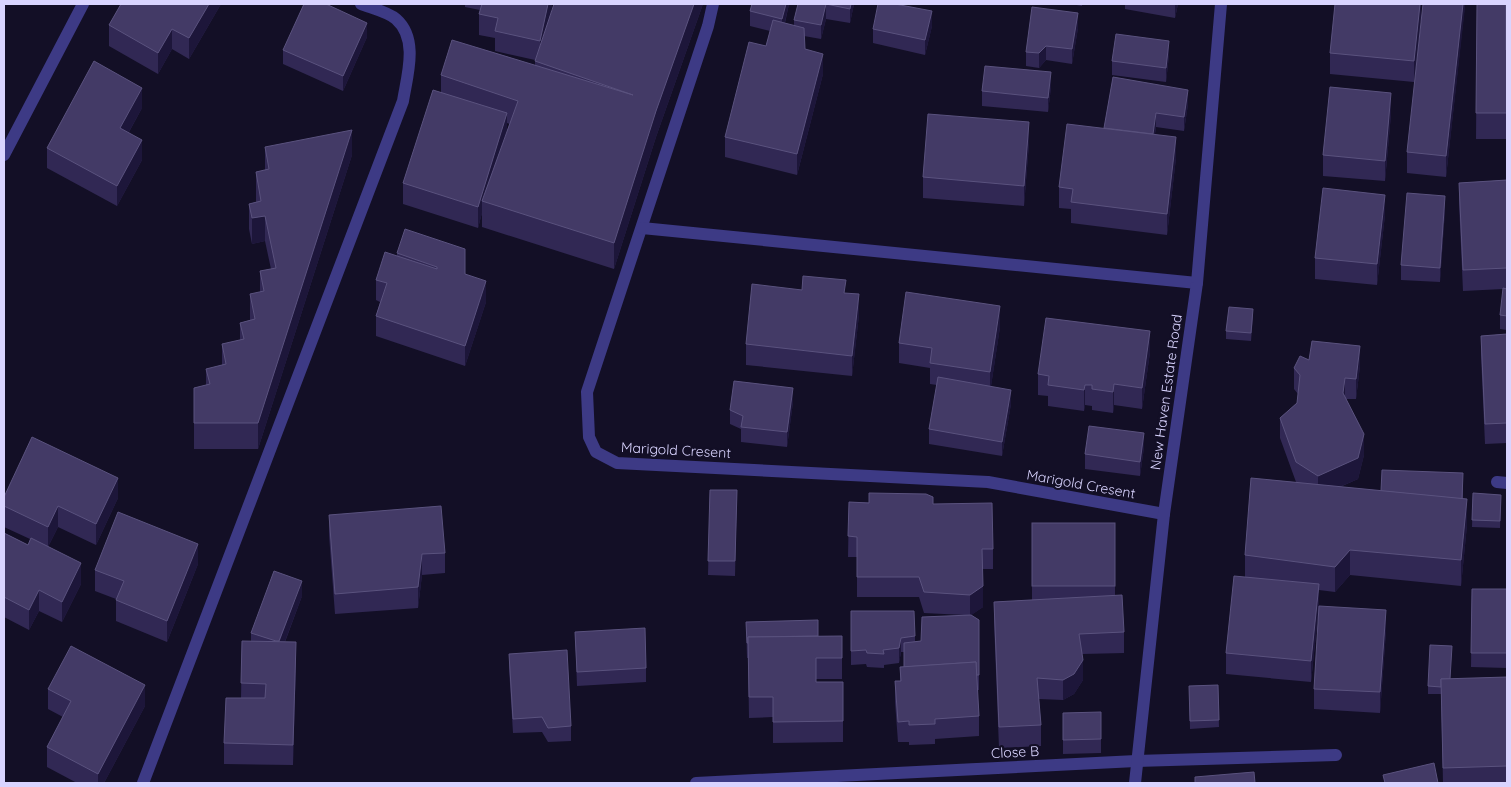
<svg xmlns="http://www.w3.org/2000/svg" width="1511" height="787" font-family="Quicksand,sans-serif">
  <style>
    .lines { fill: none; stroke-linecap: round; stroke-linejoin: round }
    .lane { stroke: #3d3a85; stroke-width: 12 }
    .street { stroke: #3d3a85; stroke-width: 12 }
    .wall { fill: #312854; fill-rule: evenodd }
    .shaded-wall { fill: #1d163a }
    .building { fill: #433a66; stroke: #5a527e }
    .labels { text-anchor: middle; stroke-width: 4.5; stroke-linejoin: round; paint-order: stroke }
    .street-label { font-size: 14px; fill: #d9d4ff; stroke: #130f26 }
  </style>
  <rect width="100%" height="100%" fill="#130f26"/>
  <g class="lines">
    <g class="lane">
      <polyline points="4,155 83,4"/>
      <path d="M 143,783 L 403,101 C 407,76 419,39 396,19 C 388,12 371,8 361,4"/>
    </g>
    <g class="street">
      <polyline points="713,4 708,26 587,392 589,437 596,452 617,463 988,482 1164,514"/>
      <polyline points="642,228 1197,283"/>
      <polyline points="1497,482 1507,483"/>
      <polyline points="696,783 1136,761 1336,755"/>
      <polyline points="1135,783 1164,514 1197,283 1221,4"/>
    </g>
  </g>
  <g class="wall">
    <polygon points="121,4 221,4 189,59 172,49 158,74 109,46 109,25"/>
    <path d="M 465,4 L 552,4 L 550,16 L 703,4 L 656,137 L 614,269 L 482,227 L 482,213 L 478,228 L 403,204 L 403,183 L 441,92 L 441,75 L 535,65 L 535,60 L 495,51 L 495,38 L 479,35 L 479,14 L 480,10 L 465,7 ZM 507,123 L 510,124 L 507,130 Z"/>
    <polygon points="789,4 785,23 794,26 794,20 798,4 854,4 850,23 826,19 821,39 804,36 805,49 823,74 797,175 725,157 725,137 766,46 770,31 750,26 750,11"/>
    <polygon points="1071,4 1082,4 1082,6"/>
    <polygon points="1125,4 1178,4 1175,18 1125,9"/>
    <polygon points="1421,4 1421,15 1414,82 1330,74 1330,53"/>
    <polygon points="1465,4 1446,177 1407,173 1407,152"/>
    <polygon points="1477,4 1506,50 1507,50 1507,139 1476,139"/>
    <polygon points="932,26 925,55 873,43 873,29"/>
    <polygon points="1078,28 1072,64 1046,60 1039,68 1026,66 1026,52"/>
    <polygon points="367,37 343,91 283,64 283,50"/>
    <polygon points="1169,55 1166,82 1112,75 1112,61"/>
    <polygon points="1113,77 1188,104 1184,131 1156,127 1155,134 1176,158 1167,235 1071,223 1071,209 1059,208 1059,187 1104,128"/>
    <polygon points="1051,87 1048,112 982,106 982,91"/>
    <polygon points="142,108 129,132 142,160 117,206 47,168 47,148"/>
    <polygon points="1391,114 1385,181 1323,176 1323,155"/>
    <polygon points="1029,143 1024,206 923,198 923,177"/>
    <polygon points="265,147 352,155 258,449 194,449 194,388 206,385 206,369 222,365 222,344 240,340 240,323 250,320 250,294 260,292 260,271 271,269 265,241 252,244 249,229 249,204 256,202 256,172 265,170"/>
    <polygon points="1507,180 1507,330 1500,329 1500,315 1503,289 1463,291 1459,203 1459,183"/>
    <polygon points="1445,210 1440,282 1401,280 1401,265"/>
    <polygon points="1385,215 1377,285 1315,279 1315,258"/>
    <polygon points="397,253 465,274 486,302 465,366 376,336 376,316 380,302 376,300 376,280 397,256"/>
    <polygon points="802,290 846,293 859,315 852,376 746,365 746,344"/>
    <polygon points="1253,316 1251,341 1226,339 1226,331"/>
    <polygon points="1000,327 991,386 1011,404 1002,456 929,444 929,429 937,385 930,384 930,368 899,363 899,343"/>
    <polygon points="1507,334 1507,443 1485,444 1481,356 1481,336"/>
    <polygon points="1150,352 1142,409 1114,405 1113,413 1092,410 1092,406 1085,405 1084,411 1048,406 1048,396 1038,395 1038,374"/>
    <polygon points="1309,360 1360,366 1356,399 1346,399 1364,455 1358,479 1340,487 1381,491 1463,488 1463,499 1467,525 1461,586 1350,575 1335,592 1319,590 1319,605 1311,682 1226,674 1226,653 1245,577 1245,555 1296,482 1280,438 1280,418 1297,403 1298,394 1294,389 1294,368"/>
    <polygon points="793,402 787,447 741,442 741,429 730,424 730,410"/>
    <polygon points="1144,447 1140,476 1085,469 1085,454"/>
    <polygon points="710,490 737,490 735,576 708,575"/>
    <polygon points="1473,493 1501,502 1500,528 1472,527"/>
    <polygon points="4,497 118,498 96,545 58,527 48,547 81,584 62,622 39,611 29,630 4,617 4,533 28,545 30,539 4,527"/>
    <polygon points="849,502 933,504 993,549 993,569 982,569 983,607 971,615 979,620 979,690 977,690 979,716 979,736 935,739 935,744 909,745 909,742 898,742 895,702 895,681 900,681 900,667 904,667 904,652 901,652 899,663 884,665 884,668 867,667 866,664 851,665 851,611 915,636 915,641 921,641 964,615 924,613 919,597 857,597 857,557 848,557"/>
    <polygon points="329,515 445,553 445,573 422,575 418,608 335,614 329,535"/>
    <polygon points="1032,523 1115,523 1115,596 1124,632 1124,653 1082,654 1083,680 1074,694 1063,700 1039,699 1041,725 1041,746 999,748 994,622 994,602 1032,600"/>
    <polygon points="198,564 167,642 116,621 116,599 95,591 95,570"/>
    <polygon points="1472,589 1507,589 1507,668 1471,667"/>
    <polygon points="302,596 285,642 296,662 293,765 224,764 224,743 241,698 242,641 251,641 251,633"/>
    <polygon points="746,622 818,636 842,636 842,679 816,679 816,682 843,682 843,742 773,743 773,717 749,718 748,658 747,658"/>
    <polygon points="1386,631 1380,713 1314,709 1314,689"/>
    <polygon points="575,632 646,668 646,682 577,686"/>
    <polygon points="509,654 571,726 571,741 548,742 542,732 513,733 509,668"/>
    <polygon points="1507,677 1507,783 1443,783 1441,694 1428,694 1428,686 1450,679"/>
    <polygon points="1218,685 1219,727 1190,729 1189,686"/>
    <polygon points="48,689 145,706 104,783 77,783 47,767 47,747 63,717 48,709"/>
    <polygon points="1063,713 1101,739 1101,753 1063,754"/>
  </g>
  <g class="shaded-wall">
    <polygon points="209,4 221,4 189,59 189,38"/>
    <polygon points="548,4 552,4 552,6 540,61 540,41"/>
    <polygon points="694,4 703,4 656,137 614,269 614,243 656,111"/>
    <polygon points="786,4 789,4 782,34 782,19"/>
    <polygon points="826,4 826,19 821,39 821,25"/>
    <polygon points="851,4 854,4 850,23 850,9"/>
    <polygon points="1175,4 1178,4 1175,18"/>
    <polygon points="1420,4 1421,4 1421,15 1414,82 1414,61"/>
    <polygon points="1463,4 1465,4 1465,8 1446,177 1446,156"/>
    <polygon points="932,11 932,26 925,55 925,40"/>
    <polygon points="1078,13 1078,28 1072,64 1072,49"/>
    <polygon points="367,23 367,37 343,91 343,76"/>
    <polygon points="172,29 172,49 158,74 158,53"/>
    <polygon points="1169,41 1169,55 1166,82 1166,68"/>
    <polygon points="1046,46 1046,60 1039,68 1039,53"/>
    <polygon points="823,54 823,74 797,175 797,154"/>
    <polygon points="1051,72 1051,87 1048,112 1048,98"/>
    <polygon points="142,88 142,108 120,148 120,128"/>
    <polygon points="1188,90 1188,104 1184,131 1184,117"/>
    <polygon points="1391,93 1391,114 1385,181 1385,161"/>
    <polygon points="507,113 507,134 482,201 482,213 478,228 478,207"/>
    <polygon points="1156,113 1156,127 1152,151 1152,137"/>
    <polygon points="1029,122 1029,143 1024,206 1024,186"/>
    <polygon points="352,130 352,155 258,449 258,423"/>
    <polygon points="1176,137 1176,158 1167,235 1167,214"/>
    <polygon points="142,140 142,160 117,206 117,186"/>
    <polygon points="1385,195 1385,215 1377,285 1377,264"/>
    <polygon points="1445,196 1445,210 1440,282 1440,268"/>
    <polygon points="265,216 265,241 252,244 252,218"/>
    <polygon points="486,281 486,302 465,366 465,346"/>
    <polygon points="859,294 859,315 852,376 852,356"/>
    <polygon points="1000,306 1000,327 990,393 990,372"/>
    <polygon points="1150,331 1150,352 1142,409 1142,388"/>
    <polygon points="1360,346 1360,366 1356,399 1356,379"/>
    <polygon points="1345,378 1345,398 1343,393"/>
    <polygon points="1114,384 1114,405 1113,413 1113,392"/>
    <polygon points="1085,385 1085,405 1084,411 1084,390"/>
    <polygon points="793,388 793,402 787,447 787,432"/>
    <polygon points="1011,390 1011,404 1002,456 1002,442"/>
    <polygon points="1144,433 1144,447 1140,476 1140,462"/>
    <polygon points="1364,434 1364,455 1358,479 1318,496 1318,476"/>
    <polygon points="118,478 118,498 96,545 96,524"/>
    <polygon points="1467,499 1467,525 1461,586 1461,560"/>
    <polygon points="58,506 58,527 48,547 48,527"/>
    <polygon points="198,544 198,564 167,642 167,621"/>
    <polygon points="1350,550 1350,575 1335,592 1335,567"/>
    <polygon points="422,554 422,575 418,608 418,587"/>
    <polygon points="81,563 81,584 62,622 62,602"/>
    <polygon points="302,581 302,596 279,657 279,643"/>
    <polygon points="1319,584 1319,605 1311,682 1311,661"/>
    <polygon points="983,586 983,607 970,616 970,595"/>
    <polygon points="39,590 39,611 29,630 29,610"/>
    <polygon points="1386,610 1386,631 1380,713 1380,692"/>
    <polygon points="901,638 901,652 899,663 899,648"/>
    <polygon points="296,642 296,662 293,765 293,745"/>
    <polygon points="1083,660 1083,680 1074,694 1063,700 1063,680"/>
    <polygon points="145,685 145,706 104,783 98,783 98,774"/>
  </g>
  <g class="building">
    <polygon points="121,4 209,4 189,38 172,29 158,53 109,25"/>
    <polygon points="304,4 326,4 367,23 343,76 283,50"/>
    <polygon points="482,4 548,4 540,41 495,31 498,18 479,14"/>
    <polygon points="554,4 694,4 656,111 614,243 482,201 518,101 441,75 452,40 633,95 535,61"/>
    <polygon points="752,4 786,4 782,19 750,11"/>
    <polygon points="798,4 851,4 850,9 826,4 821,25 794,20"/>
    <polygon points="878,4 895,4 932,11 925,40 873,29"/>
    <polygon points="1335,4 1420,4 1414,61 1330,53"/>
    <polygon points="1423,4 1463,4 1446,156 1407,152"/>
    <polygon points="1477,4 1506,4 1506,50 1507,50 1507,113 1476,113"/>
    <polygon points="1032,7 1078,13 1072,49 1046,46 1039,53 1026,52"/>
    <polygon points="773,20 804,28 805,49 823,54 797,154 725,137 749,42 766,46"/>
    <polygon points="1116,34 1169,41 1166,68 1112,61"/>
    <polygon points="94,61 142,88 120,128 142,140 117,186 47,148"/>
    <polygon points="985,66 1051,72 1048,98 982,91"/>
    <polygon points="1113,77 1188,90 1184,117 1156,113 1153,134 1104,128"/>
    <polygon points="1330,87 1391,93 1385,161 1323,155"/>
    <polygon points="433,90 507,113 478,207 403,183"/>
    <polygon points="928,114 1029,122 1024,186 923,177"/>
    <polygon points="1067,124 1176,137 1167,214 1071,202 1073,189 1059,187"/>
    <polygon points="352,130 258,423 194,423 194,388 210,384 206,369 226,364 222,344 244,339 240,323 255,319 250,294 264,291 260,271 276,268 265,216 252,218 249,204 261,201 256,172 269,169 265,147"/>
    <polygon points="1507,180 1507,268 1463,270 1459,183"/>
    <polygon points="1323,188 1385,195 1377,264 1315,258"/>
    <polygon points="1407,193 1445,196 1440,268 1401,265"/>
    <polygon points="405,229 465,249 465,274 486,281 465,346 376,316 387,283 376,280 385,252 437,269 437,267 397,253"/>
    <polygon points="803,276 846,280 844,293 859,294 852,356 746,344 752,284 802,290"/>
    <polygon points="1503,288 1507,289 1507,316 1500,315"/>
    <polygon points="906,292 1000,306 990,372 930,363 932,348 899,343"/>
    <polygon points="1229,307 1253,309 1251,333 1226,331"/>
    <polygon points="1046,318 1150,331 1142,388 1114,384 1113,392 1092,389 1092,385 1085,385 1084,390 1048,385 1049,376 1038,374"/>
    <polygon points="1507,334 1507,423 1485,424 1481,336"/>
    <polygon points="1312,341 1360,346 1356,379 1345,378 1343,393 1364,434 1358,458 1318,476 1296,462 1280,418 1297,403 1300,375 1294,368 1300,356 1309,360"/>
    <polygon points="938,377 1011,390 1002,442 929,429"/>
    <polygon points="734,381 793,388 787,432 741,427 743,416 730,410"/>
    <polygon points="1089,426 1144,433 1140,462 1085,454"/>
    <polygon points="32,437 118,478 96,524 58,506 48,527 4,506 4,497"/>
    <polygon points="1382,470 1463,473 1462,499 1381,491"/>
    <polygon points="1251,478 1467,499 1461,560 1350,550 1335,567 1245,555"/>
    <polygon points="710,490 737,490 735,561 708,561"/>
    <polygon points="869,493 926,494 933,497 933,504 992,503 993,549 982,549 983,586 970,595 924,592 919,577 857,577 857,537 848,536 849,502 869,503"/>
    <polygon points="1473,493 1501,495 1500,521 1472,520"/>
    <polygon points="441,506 445,553 422,554 418,587 335,594 329,515"/>
    <polygon points="118,512 198,544 167,621 116,600 124,581 95,570"/>
    <rect x="1032" y="523" width="83" height="63"/>
    <polygon points="4,533 28,545 31,538 81,563 62,602 39,590 29,610 4,597"/>
    <polygon points="274,571 302,581 279,641 276,641 251,633"/>
    <polygon points="1234,576 1319,584 1311,661 1226,653"/>
    <polygon points="1472,589 1507,589 1507,653 1471,653"/>
    <polygon points="1122,595 1124,632 1079,634 1083,660 1074,674 1063,680 1037,678 1041,725 999,727 994,602"/>
    <polygon points="1319,606 1386,610 1380,692 1314,689"/>
    <polygon points="851,611 914,611 915,636 901,638 899,648 883,650 884,654 867,653 866,650 851,651"/>
    <polygon points="971,615 979,620 979,675 976,675 976,662 904,667 904,643 921,641 922,617"/>
    <polygon points="818,620 818,636 748,637 748,643 747,643 746,622"/>
    <polygon points="645,628 646,668 577,672 575,632"/>
    <polygon points="842,636 842,658 816,658 816,682 843,682 843,721 773,722 773,697 749,697 748,637"/>
    <polygon points="242,641 296,642 293,745 224,743 226,698 265,698 266,684 241,683"/>
    <polygon points="1430,645 1452,646 1450,679 1441,679 1441,687 1428,686"/>
    <polygon points="71,646 145,685 98,774 47,747 71,701 48,689"/>
    <polygon points="567,650 571,726 548,728 542,717 513,719 509,654"/>
    <polygon points="976,662 979,716 935,719 935,724 909,725 909,721 898,722 895,681 901,681 900,667"/>
    <polygon points="1507,677 1507,766 1443,768 1441,679"/>
    <polygon points="1218,685 1219,720 1190,721 1189,686"/>
    <polygon points="1101,712 1101,739 1063,740 1063,713"/>
    <polygon points="1434,763 1438,783 1385,783 1383,775"/>
    <polygon points="1254,772 1255,783 1195,783 1195,777"/>
  </g>
  <g class="labels">
    <g class="street-label">
      <text transform="translate(1166 392) rotate(-82)" y="5">New Haven Estate Road</text>
      <text transform="translate(676 450) rotate(3)" y="5">Marigold Cresent</text>
      <text transform="translate(1081 484) rotate(10)" y="5">Marigold Cresent</text>
      <text transform="translate(1015 752) rotate(-3)" y="5">Close B</text>
    </g>
  </g>
  <rect width="1511" height="787" fill="none" stroke="#d9d4ff" stroke-width="10"/>
</svg>
